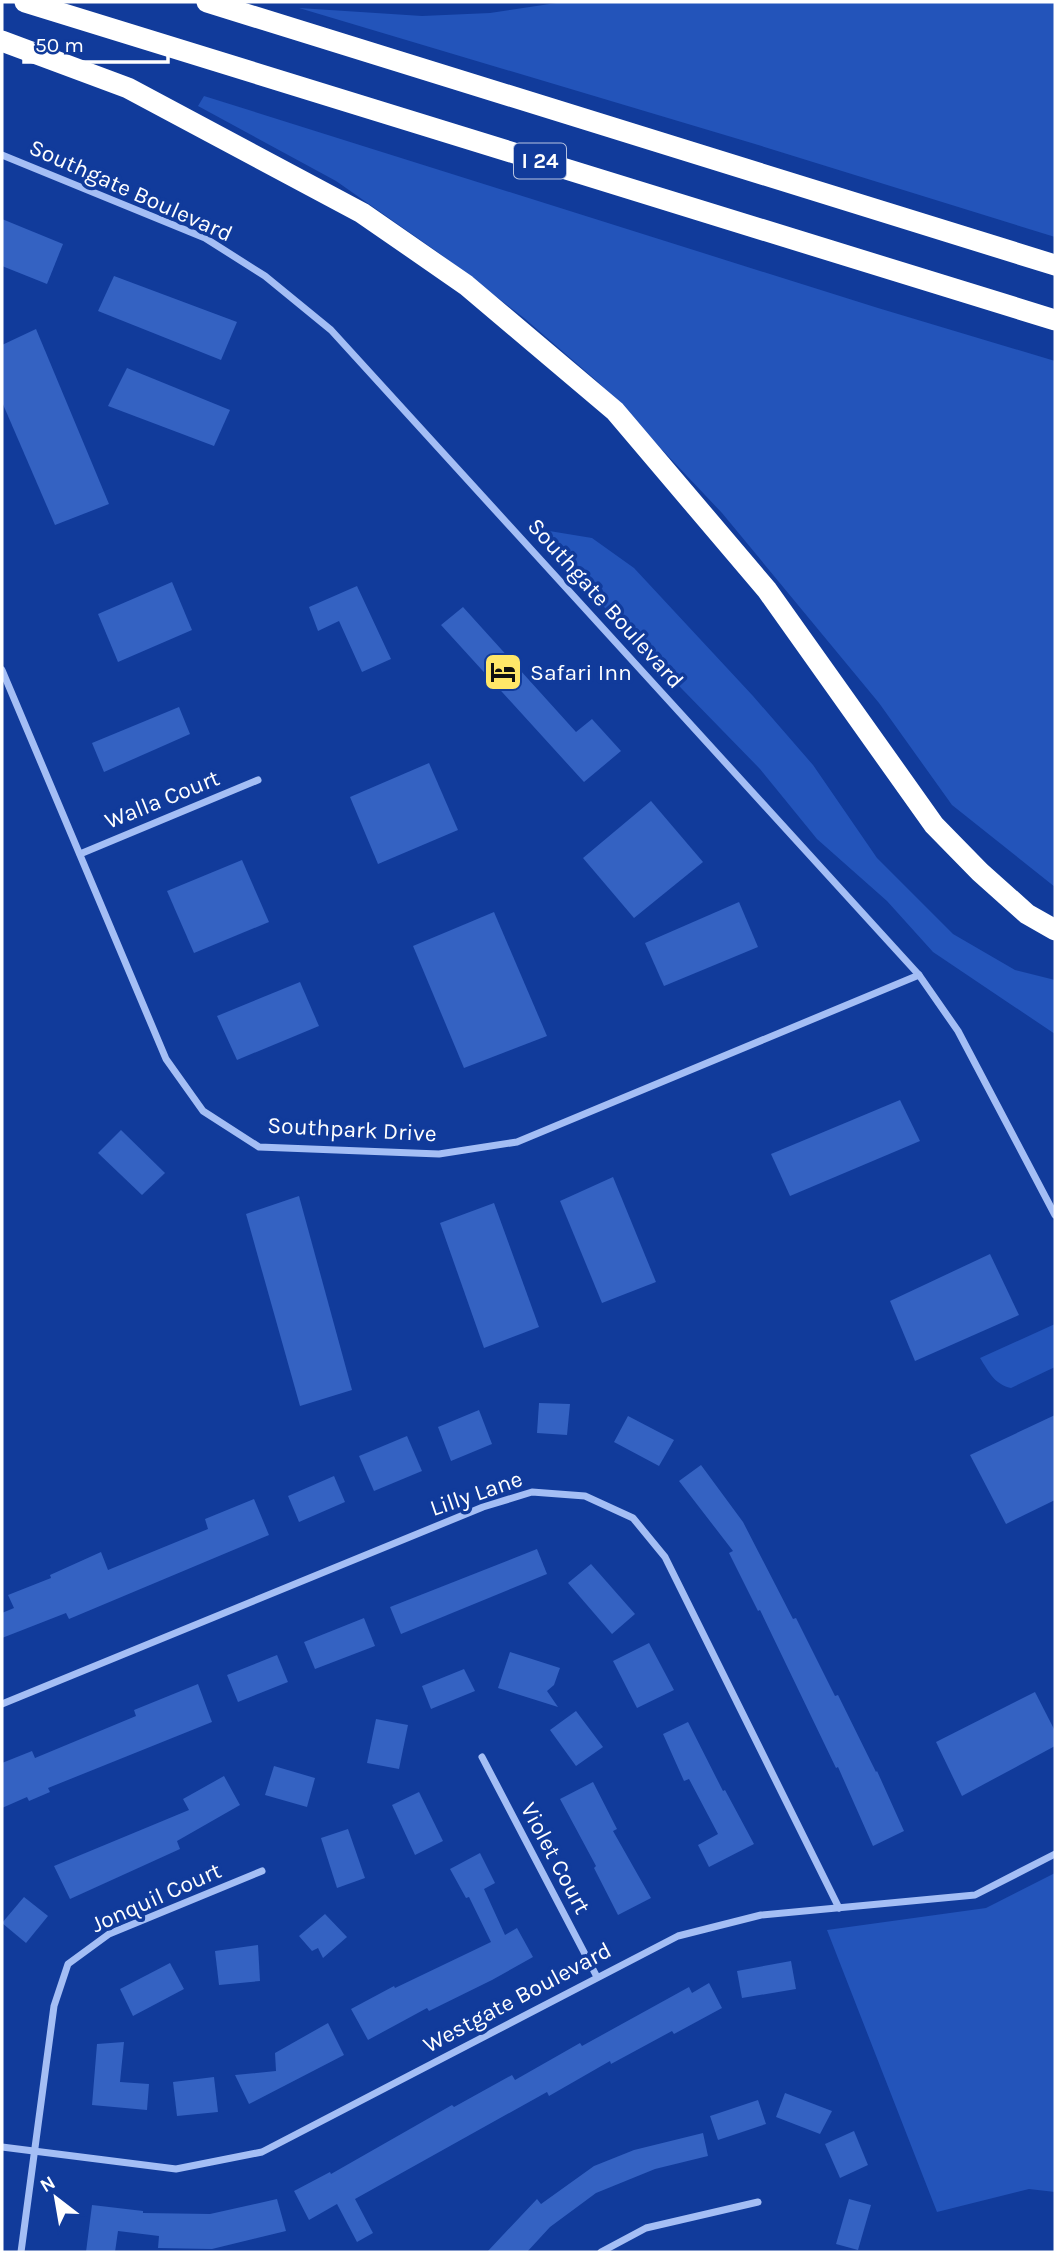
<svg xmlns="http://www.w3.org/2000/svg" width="1057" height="2254" font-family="Karla,sans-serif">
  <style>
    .green { fill: #2354ba }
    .building { fill: #3462c2 }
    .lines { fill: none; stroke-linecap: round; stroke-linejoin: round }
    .street { stroke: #a4bef5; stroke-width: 7 }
    .highway { stroke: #fff; stroke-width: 21 }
    .labels { text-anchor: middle; stroke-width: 7; stroke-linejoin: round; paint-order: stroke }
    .shield { fill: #113b9b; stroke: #b8c4e1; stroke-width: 2 }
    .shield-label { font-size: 21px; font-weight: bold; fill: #fff }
    .street-label { font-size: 23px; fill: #fff; stroke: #113b9b }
    .poi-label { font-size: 23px; fill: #fff; stroke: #113b9b; text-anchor: start }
  </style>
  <rect width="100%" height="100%" fill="#113b9b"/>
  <g class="green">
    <polygon points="563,2 1055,2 1055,237 755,144 299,8 422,16 490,13"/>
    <polygon points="204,96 878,308 1055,361 1055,887 952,805 879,703 722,513 598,382 524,318 439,253 336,181 198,106"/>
    <polygon points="531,528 592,538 634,568 753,696 813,765 877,858 953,934 1015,970 1055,980 1055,1034 933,952 887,901 817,839 760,769 644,650"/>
    <path d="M 1055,1324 L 1055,1367 L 1011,1388 C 994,1384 989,1372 980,1358 Z"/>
    <polygon points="1055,1873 1055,2192 1029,2189 937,2212 827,1930 986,1908"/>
  </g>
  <g class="building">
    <polygon points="2,219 63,244 47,284 2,266"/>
    <polygon points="114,276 237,322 221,360 98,311"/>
    <polygon points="36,329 109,504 55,525 2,402 2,345"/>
    <polygon points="127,368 230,410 214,446 108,406"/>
    <polygon points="172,582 192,630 118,662 98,614"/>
    <polygon points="357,586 391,659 362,672 339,621 318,631 309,607"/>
    <polygon points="463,607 576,732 592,719 621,751 584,782 441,625"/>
    <polygon points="179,707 190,734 104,772 92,743"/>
    <polygon points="429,763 458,830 378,864 350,797"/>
    <polygon points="651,801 703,862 634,918 583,858"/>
    <polygon points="242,860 269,922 194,953 167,891"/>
    <polygon points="739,902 758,947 664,986 645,943"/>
    <polygon points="494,912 547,1036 464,1068 413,946"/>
    <polygon points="300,982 319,1026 237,1060 217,1016"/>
    <polygon points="900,1100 920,1141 790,1196 771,1154"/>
    <polygon points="121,1130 165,1173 142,1195 98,1153"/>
    <polygon points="613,1177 656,1282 602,1303 560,1201"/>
    <polygon points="299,1196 352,1390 300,1406 246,1214"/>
    <polygon points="494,1203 539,1327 484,1348 440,1223"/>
    <polygon points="990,1254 1019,1315 915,1361 890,1301"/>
    <polygon points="539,1403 570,1404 567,1435 537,1433"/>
    <polygon points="479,1410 492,1444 451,1461 438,1427"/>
    <polygon points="1055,1415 1055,1500 1006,1524 970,1455"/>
    <polygon points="628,1416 674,1440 659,1466 614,1442"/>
    <polygon points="407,1436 422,1471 374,1491 359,1456"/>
    <polygon points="701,1465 743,1522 793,1619 796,1618 835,1696 838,1695 876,1772 877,1771 904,1831 873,1846 838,1767 836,1768 760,1610 758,1611 729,1553 733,1551 679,1481"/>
    <polygon points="334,1476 345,1502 299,1522 288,1496"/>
    <polygon points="254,1499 269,1535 69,1619 66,1613 2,1638 2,1613 14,1608 8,1595 51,1578 50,1575 101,1552 108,1570 208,1529 205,1519"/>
    <polygon points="537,1549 547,1574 401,1634 390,1607"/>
    <polygon points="591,1564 635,1614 612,1634 568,1583"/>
    <polygon points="364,1618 375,1646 315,1669 304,1642"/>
    <polygon points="649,1643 674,1690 637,1708 613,1661"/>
    <polygon points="510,1652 560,1668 554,1685 547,1691 558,1707 498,1688"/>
    <polygon points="277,1655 288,1682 238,1702 227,1675"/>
    <polygon points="464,1669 475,1691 431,1709 422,1686"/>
    <polygon points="198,1684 212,1722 48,1788 50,1792 29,1801 27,1797 2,1808 2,1763 32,1751 35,1758 136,1716 134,1710"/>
    <polygon points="1035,1692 1055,1731 1055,1746 962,1796 936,1742"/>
    <polygon points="576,1711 603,1747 576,1766 550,1730"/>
    <polygon points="376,1719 408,1725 399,1769 367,1763"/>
    <polygon points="688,1722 723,1791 725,1790 754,1844 709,1867 698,1845 718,1834 689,1779 684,1781 663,1734"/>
    <polygon points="274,1766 315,1778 307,1807 265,1795"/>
    <polygon points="224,1776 240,1805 177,1841 180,1849 70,1899 54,1866 189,1810 183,1799"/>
    <polygon points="593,1782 617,1829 613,1831 651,1898 618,1915 594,1868 596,1866 560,1799"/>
    <polygon points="419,1792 443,1841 415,1855 392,1805"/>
    <polygon points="348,1829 365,1878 337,1888 321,1838"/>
    <polygon points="480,1853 495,1883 484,1889 505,1935 517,1928 533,1957 492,1980 429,2011 427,2008 368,2040 351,2009 394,1986 395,1988 491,1942 469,1897 466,1898 450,1869"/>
    <polygon points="24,1897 48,1916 26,1943 2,1923"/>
    <polygon points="325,1914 347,1937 323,1958 318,1948 312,1951 299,1936"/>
    <polygon points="258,1945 260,1981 219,1985 215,1951"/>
    <polygon points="791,1961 796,1989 742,1998 737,1971"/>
    <polygon points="170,1963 184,1989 133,2016 120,1989"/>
    <polygon points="709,1983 722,2008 674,2034 672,2031 611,2064 610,2061 549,2096 547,2092 355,2199 373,2233 357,2242 337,2204 309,2220 294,2191 330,2172 331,2174 452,2105 454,2107 512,2075 515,2080 580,2043 582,2046 689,1987 692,1993"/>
    <polygon points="328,2023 344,2055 249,2104 235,2075 276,2071 275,2053"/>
    <polygon points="124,2042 120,2082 149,2084 147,2110 92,2105 97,2044"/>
    <polygon points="214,2077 218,2112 177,2116 173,2082"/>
    <polygon points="785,2093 832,2111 820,2134 776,2117"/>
    <polygon points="758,2100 766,2124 718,2140 710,2116"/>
    <polygon points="854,2131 868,2165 840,2178 825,2144"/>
    <polygon points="703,2133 708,2156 655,2169 596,2193 550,2227 527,2252 487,2252 537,2199 541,2204 594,2166 634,2150"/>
    <polygon points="277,2199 286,2231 212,2249 158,2248 159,2236 118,2231 115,2252 86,2252 92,2205 143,2211 143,2213 210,2214"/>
    <polygon points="849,2199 871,2205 858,2250 836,2244"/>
  </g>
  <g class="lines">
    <g class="street">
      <polyline points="2,155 205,238 265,276 331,330 919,975 958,1031 1055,1215"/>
      <polyline points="2,670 166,1059 203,1111 259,1147 439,1154 517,1142 919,975"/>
      <polyline points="80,854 258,780"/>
      <polyline points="2,1704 483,1507 532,1492 585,1496 633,1518 665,1557 839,1908"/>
      <polyline points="482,1757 597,1977"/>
      <polyline points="2,2147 176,2169 262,2152 678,1936 761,1915 975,1895 1055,1854"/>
      <polyline points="21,2252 54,2006 68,1964 109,1934 262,1871"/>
      <polyline points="601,2252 646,2228 758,2202"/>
    </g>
    <g class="highway">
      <polyline points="25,2 1055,320"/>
      <polyline points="207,2 1055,265"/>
      <polyline points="2,41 128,88 362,213 466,285 615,411 767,590 934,825 980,872 1027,914 1055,930"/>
    </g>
  </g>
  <defs>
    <symbol id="hotel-square" viewBox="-11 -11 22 22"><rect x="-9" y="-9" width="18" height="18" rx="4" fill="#ffe768" stroke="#113b9b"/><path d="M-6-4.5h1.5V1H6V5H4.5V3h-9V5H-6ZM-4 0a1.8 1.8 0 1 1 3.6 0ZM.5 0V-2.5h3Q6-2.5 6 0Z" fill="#111"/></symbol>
  </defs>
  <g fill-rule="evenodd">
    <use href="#hotel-square" x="481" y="650" width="44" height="44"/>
  </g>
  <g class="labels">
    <rect class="shield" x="514" y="143.5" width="52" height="35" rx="5"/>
    <g class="shield-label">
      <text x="540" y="168">I 24</text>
    </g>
    <g class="street-label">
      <text transform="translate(131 190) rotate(24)" y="8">Southgate Boulevard</text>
      <text transform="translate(606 603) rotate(48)" y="8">Southgate Boulevard</text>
      <text transform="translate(162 799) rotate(-22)" y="8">Walla Court</text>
      <text transform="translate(352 1129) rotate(3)" y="8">Southpark Drive</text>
      <text transform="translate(476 1493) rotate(-19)" y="8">Lilly Lane</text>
      <text transform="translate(556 1858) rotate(62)" y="8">Violet Court</text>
      <text transform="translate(156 1897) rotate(-24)" y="8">Jonquil Court</text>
      <text transform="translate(517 1997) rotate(-28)" y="8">Westgate Boulevard</text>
    </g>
    <g class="poi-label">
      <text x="530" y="680">Safari Inn</text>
    </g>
  </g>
  <rect width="1057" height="2254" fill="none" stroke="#ffffff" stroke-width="7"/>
  <g transform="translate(56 2198) rotate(329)" stroke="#113b9b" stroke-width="5" paint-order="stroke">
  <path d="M0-5L12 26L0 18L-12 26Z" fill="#ffffff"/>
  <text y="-10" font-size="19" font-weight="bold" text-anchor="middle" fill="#ffffff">N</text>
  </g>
  <path d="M24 52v10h144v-10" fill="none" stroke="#ffffff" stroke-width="3.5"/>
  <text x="35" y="52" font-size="21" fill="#ffffff" stroke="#113b9b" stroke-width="5" paint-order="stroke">50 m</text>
</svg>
